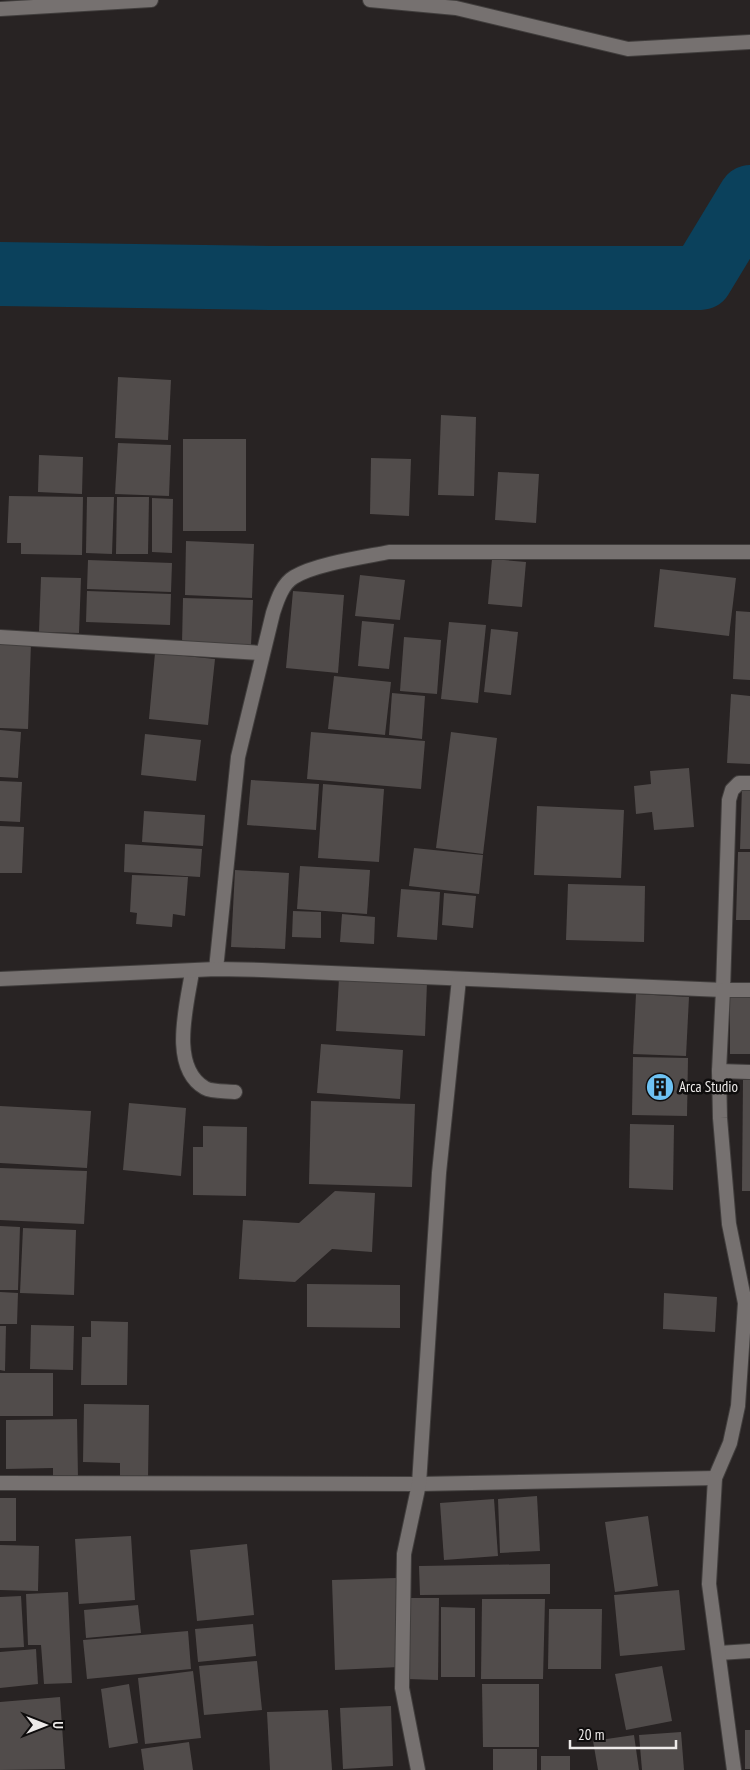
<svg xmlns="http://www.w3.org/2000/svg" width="750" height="1770" font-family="'PT Sans Narrow',sans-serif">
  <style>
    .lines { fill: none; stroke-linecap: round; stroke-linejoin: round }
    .river { stroke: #0b415c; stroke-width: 64 }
    .building { fill: #514c4b }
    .minor-casing { stroke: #413e3d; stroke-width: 16 }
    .minor { stroke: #767170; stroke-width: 14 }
    .labels { text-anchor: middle; stroke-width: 5; stroke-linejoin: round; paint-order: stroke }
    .poi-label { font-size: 15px; fill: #edeae9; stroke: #0f0d0d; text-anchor: start }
  </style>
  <rect width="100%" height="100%" fill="#282323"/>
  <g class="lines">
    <polyline class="river" points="0,274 270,278 701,278 750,197"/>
  </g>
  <g class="building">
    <polygon points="118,377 171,380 168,440 115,438"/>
    <polygon points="441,415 476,417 474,496 438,495"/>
    <rect x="183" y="439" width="63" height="92"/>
    <polygon points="118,443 171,445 169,496 115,494"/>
    <polygon points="39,455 83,457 82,494 38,492"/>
    <polygon points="371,458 411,459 409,516 370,514"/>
    <polygon points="498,472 539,474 536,523 495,520"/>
    <polygon points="9,496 83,497 82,555 21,554 21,543 7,543"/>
    <polygon points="87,497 114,497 112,554 86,553"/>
    <polygon points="117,497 149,497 148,554 116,554"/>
    <polygon points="152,498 173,499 172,553 152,552"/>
    <polygon points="186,541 254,544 252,598 185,595"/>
    <polygon points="492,559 526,562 522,607 488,604"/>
    <polygon points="88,560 172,563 171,592 87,589"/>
    <polygon points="660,569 736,578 729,636 654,627"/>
    <polygon points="360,575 405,580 400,620 355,616"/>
    <polygon points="41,577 81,578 79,633 39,632"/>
    <polygon points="87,591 171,594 170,625 86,622"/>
    <polygon points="293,591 344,595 338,673 286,668"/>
    <polygon points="183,598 253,600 251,646 182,644"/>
    <polygon points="736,611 750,612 750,680 733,679"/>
    <polygon points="362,621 394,624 389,669 358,666"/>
    <polygon points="449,622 486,625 478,703 441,699"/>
    <polygon points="491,629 518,632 511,695 484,692"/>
    <polygon points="404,637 441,640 437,694 400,691"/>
    <polygon points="0,642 31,643 28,729 0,728"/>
    <polygon points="155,653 215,659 208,725 149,719"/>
    <polygon points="334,676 391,682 385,735 328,729"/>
    <polygon points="392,693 425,696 422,739 389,735"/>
    <polygon points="731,694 750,696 750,764 727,763"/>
    <polygon points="0,730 21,732 18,778 0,777"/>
    <polygon points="311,732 425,741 421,789 307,779"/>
    <polygon points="451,732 497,738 483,854 436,848"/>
    <polygon points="145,734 201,740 196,781 141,775"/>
    <polygon points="689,768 694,827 654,830 652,812 636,814 634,786 651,784 650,771"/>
    <polygon points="251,780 319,784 316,830 247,825"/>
    <polygon points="0,781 22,782 20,822 0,821"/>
    <polygon points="323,784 384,789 379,862 318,858"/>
    <polygon points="742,787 750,788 750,849 740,849"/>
    <polygon points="537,806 624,810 621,878 534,875"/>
    <polygon points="144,811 205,815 203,846 142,842"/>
    <polygon points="0,826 24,827 22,873 0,873"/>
    <polygon points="125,844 202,849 200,877 124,872"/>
    <polygon points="414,848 483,855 479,894 409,886"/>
    <polygon points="738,852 750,852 750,920 736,920"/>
    <polygon points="300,866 370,870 367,914 297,909"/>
    <polygon points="235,870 289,873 285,949 231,947"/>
    <polygon points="132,875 188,877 185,916 173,914 172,927 136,924 137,913 130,912"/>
    <polygon points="568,884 645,886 644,942 566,940"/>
    <polygon points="401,889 440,892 437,940 397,937"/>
    <polygon points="444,893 476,896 473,928 442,925"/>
    <polygon points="293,911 321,912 321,938 292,937"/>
    <polygon points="342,914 375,917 374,944 340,942"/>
    <polygon points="339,978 427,982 425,1036 336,1031"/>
    <polygon points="636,994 689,997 686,1056 633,1054"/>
    <rect x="730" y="998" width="20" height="56"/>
    <polygon points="321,1044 403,1050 400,1099 317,1093"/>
    <polygon points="633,1057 688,1058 687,1116 632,1115"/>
    <polygon points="743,1080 750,1080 750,1191 742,1191"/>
    <polygon points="311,1101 415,1104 412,1187 309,1184"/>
    <polygon points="129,1103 186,1108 181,1176 123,1170"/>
    <polygon points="0,1106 91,1111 87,1168 0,1163"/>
    <polygon points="630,1124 674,1125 673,1190 629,1188"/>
    <polygon points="203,1126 247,1127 246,1196 193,1195 193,1147 203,1147"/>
    <polygon points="0,1168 87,1171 84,1224 0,1220"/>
    <polygon points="335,1191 375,1193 372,1252 332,1249 295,1282 239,1279 243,1220 299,1223"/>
    <polygon points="0,1226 20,1227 18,1290 0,1290"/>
    <polygon points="23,1228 76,1230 74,1295 20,1293"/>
    <polygon points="307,1284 400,1285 400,1328 307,1327"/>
    <polygon points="0,1292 18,1293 17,1324 0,1324"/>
    <polygon points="664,1293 717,1297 715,1332 663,1329"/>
    <polygon points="91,1321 128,1322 127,1385 81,1385 82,1337 91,1337"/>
    <polygon points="31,1325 74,1326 73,1370 30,1369"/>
    <polygon points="0,1326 6,1326 5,1371 0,1370"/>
    <rect x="0" y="1373" width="53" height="43"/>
    <polygon points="84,1404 149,1405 148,1480 120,1480 120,1463 83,1462"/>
    <polygon points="77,1419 78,1479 53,1480 53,1468 6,1469 6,1420"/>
    <polygon points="537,1496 540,1551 500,1553 498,1499"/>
    <rect x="0" y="1498" width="16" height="43"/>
    <polygon points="494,1499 498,1556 444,1560 440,1503"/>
    <polygon points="648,1516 658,1586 615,1592 605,1522"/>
    <polygon points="131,1536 135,1600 79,1604 75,1539"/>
    <polygon points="247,1544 254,1615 197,1621 190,1550"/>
    <polygon points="0,1545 39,1546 38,1591 0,1590"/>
    <polygon points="550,1564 550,1594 420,1595 419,1566"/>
    <polygon points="396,1578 399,1667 335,1670 332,1580"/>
    <polygon points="679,1590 685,1650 620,1656 614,1595"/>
    <polygon points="68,1592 72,1683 44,1684 41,1645 28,1645 26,1594"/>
    <polygon points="21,1596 24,1647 0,1648 0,1597"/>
    <polygon points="407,1598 439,1598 438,1680 407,1679"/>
    <polygon points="482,1599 545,1599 543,1679 481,1679"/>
    <polygon points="138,1605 141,1633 86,1638 84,1610"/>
    <polygon points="441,1607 475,1608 475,1677 441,1677"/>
    <polygon points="549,1609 602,1609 601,1669 548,1669"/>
    <polygon points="253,1624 256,1656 198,1662 195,1629"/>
    <polygon points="188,1631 191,1669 87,1679 83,1640"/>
    <polygon points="36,1649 38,1684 0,1688 0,1652"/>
    <polygon points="257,1661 262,1710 204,1715 199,1666"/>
    <polygon points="662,1666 672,1721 626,1730 615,1674"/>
    <polygon points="193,1671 201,1738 145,1744 138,1678"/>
    <polygon points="129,1684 138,1743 109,1748 101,1689"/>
    <polygon points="482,1684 539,1684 539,1747 483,1747"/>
    <polygon points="60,1697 65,1769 0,1770 0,1702"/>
    <polygon points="391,1706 393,1766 343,1769 340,1708"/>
    <polygon points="328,1710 332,1770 270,1770 267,1712"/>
    <rect x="745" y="1730" width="5" height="39"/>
    <polygon points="681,1732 684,1770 642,1770 639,1735"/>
    <polygon points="634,1735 639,1770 598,1770 593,1741"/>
    <polygon points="189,1742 193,1770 144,1770 141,1749"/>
    <rect x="493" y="1749" width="44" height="21"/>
    <rect x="541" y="1756" width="29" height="14"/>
  </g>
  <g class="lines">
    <defs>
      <g id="minor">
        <polyline points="370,0 456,8 628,49 750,42"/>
        <polyline points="0,9 151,0"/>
        <polyline points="0,637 262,653"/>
        <path d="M 216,969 L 238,757 L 273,613 C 277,601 282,584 294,577 C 315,564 364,557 389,552 L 750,552"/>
        <path d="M 192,972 C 187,1005 169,1067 205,1088 C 212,1092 227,1091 235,1092"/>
        <polyline points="0,979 216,969 262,970 723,990 729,800 732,790 739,783 750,783"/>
        <polyline points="719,1071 750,1072"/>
        <polyline points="0,1483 419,1484 715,1478"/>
        <polyline points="719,1653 750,1651"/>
        <polyline points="418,1770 402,1688 404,1554 419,1484 439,1173 459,979"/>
        <polyline points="734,1770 709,1584 715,1478 730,1443 738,1406 745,1303 729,1224 720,1118 719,1071 723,990 750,990"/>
      </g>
    </defs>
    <use href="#minor" class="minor-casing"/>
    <use href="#minor" class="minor"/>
  </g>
  <defs>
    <symbol id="building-disc" viewBox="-11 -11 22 22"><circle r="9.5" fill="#6ec2f3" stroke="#0f0d0d"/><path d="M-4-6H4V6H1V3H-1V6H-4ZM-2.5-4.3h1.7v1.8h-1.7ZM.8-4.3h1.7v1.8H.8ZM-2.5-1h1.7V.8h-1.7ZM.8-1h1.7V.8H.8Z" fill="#111"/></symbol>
  </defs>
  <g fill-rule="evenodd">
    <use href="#building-disc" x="644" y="1071" width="32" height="32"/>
  </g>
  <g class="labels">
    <g class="poi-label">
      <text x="679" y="1092">Arca Studio</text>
    </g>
  </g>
  <g transform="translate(45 1725) rotate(90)" stroke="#0f0d0d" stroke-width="4" paint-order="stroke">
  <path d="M0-4L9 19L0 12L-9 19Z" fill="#edeae9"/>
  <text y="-8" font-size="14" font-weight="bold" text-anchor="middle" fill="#edeae9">U</text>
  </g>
  <path d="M570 1740v8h106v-8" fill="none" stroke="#edeae9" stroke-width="2.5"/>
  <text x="578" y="1740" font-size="15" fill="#edeae9" stroke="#0f0d0d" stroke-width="4" paint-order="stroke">20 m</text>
</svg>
